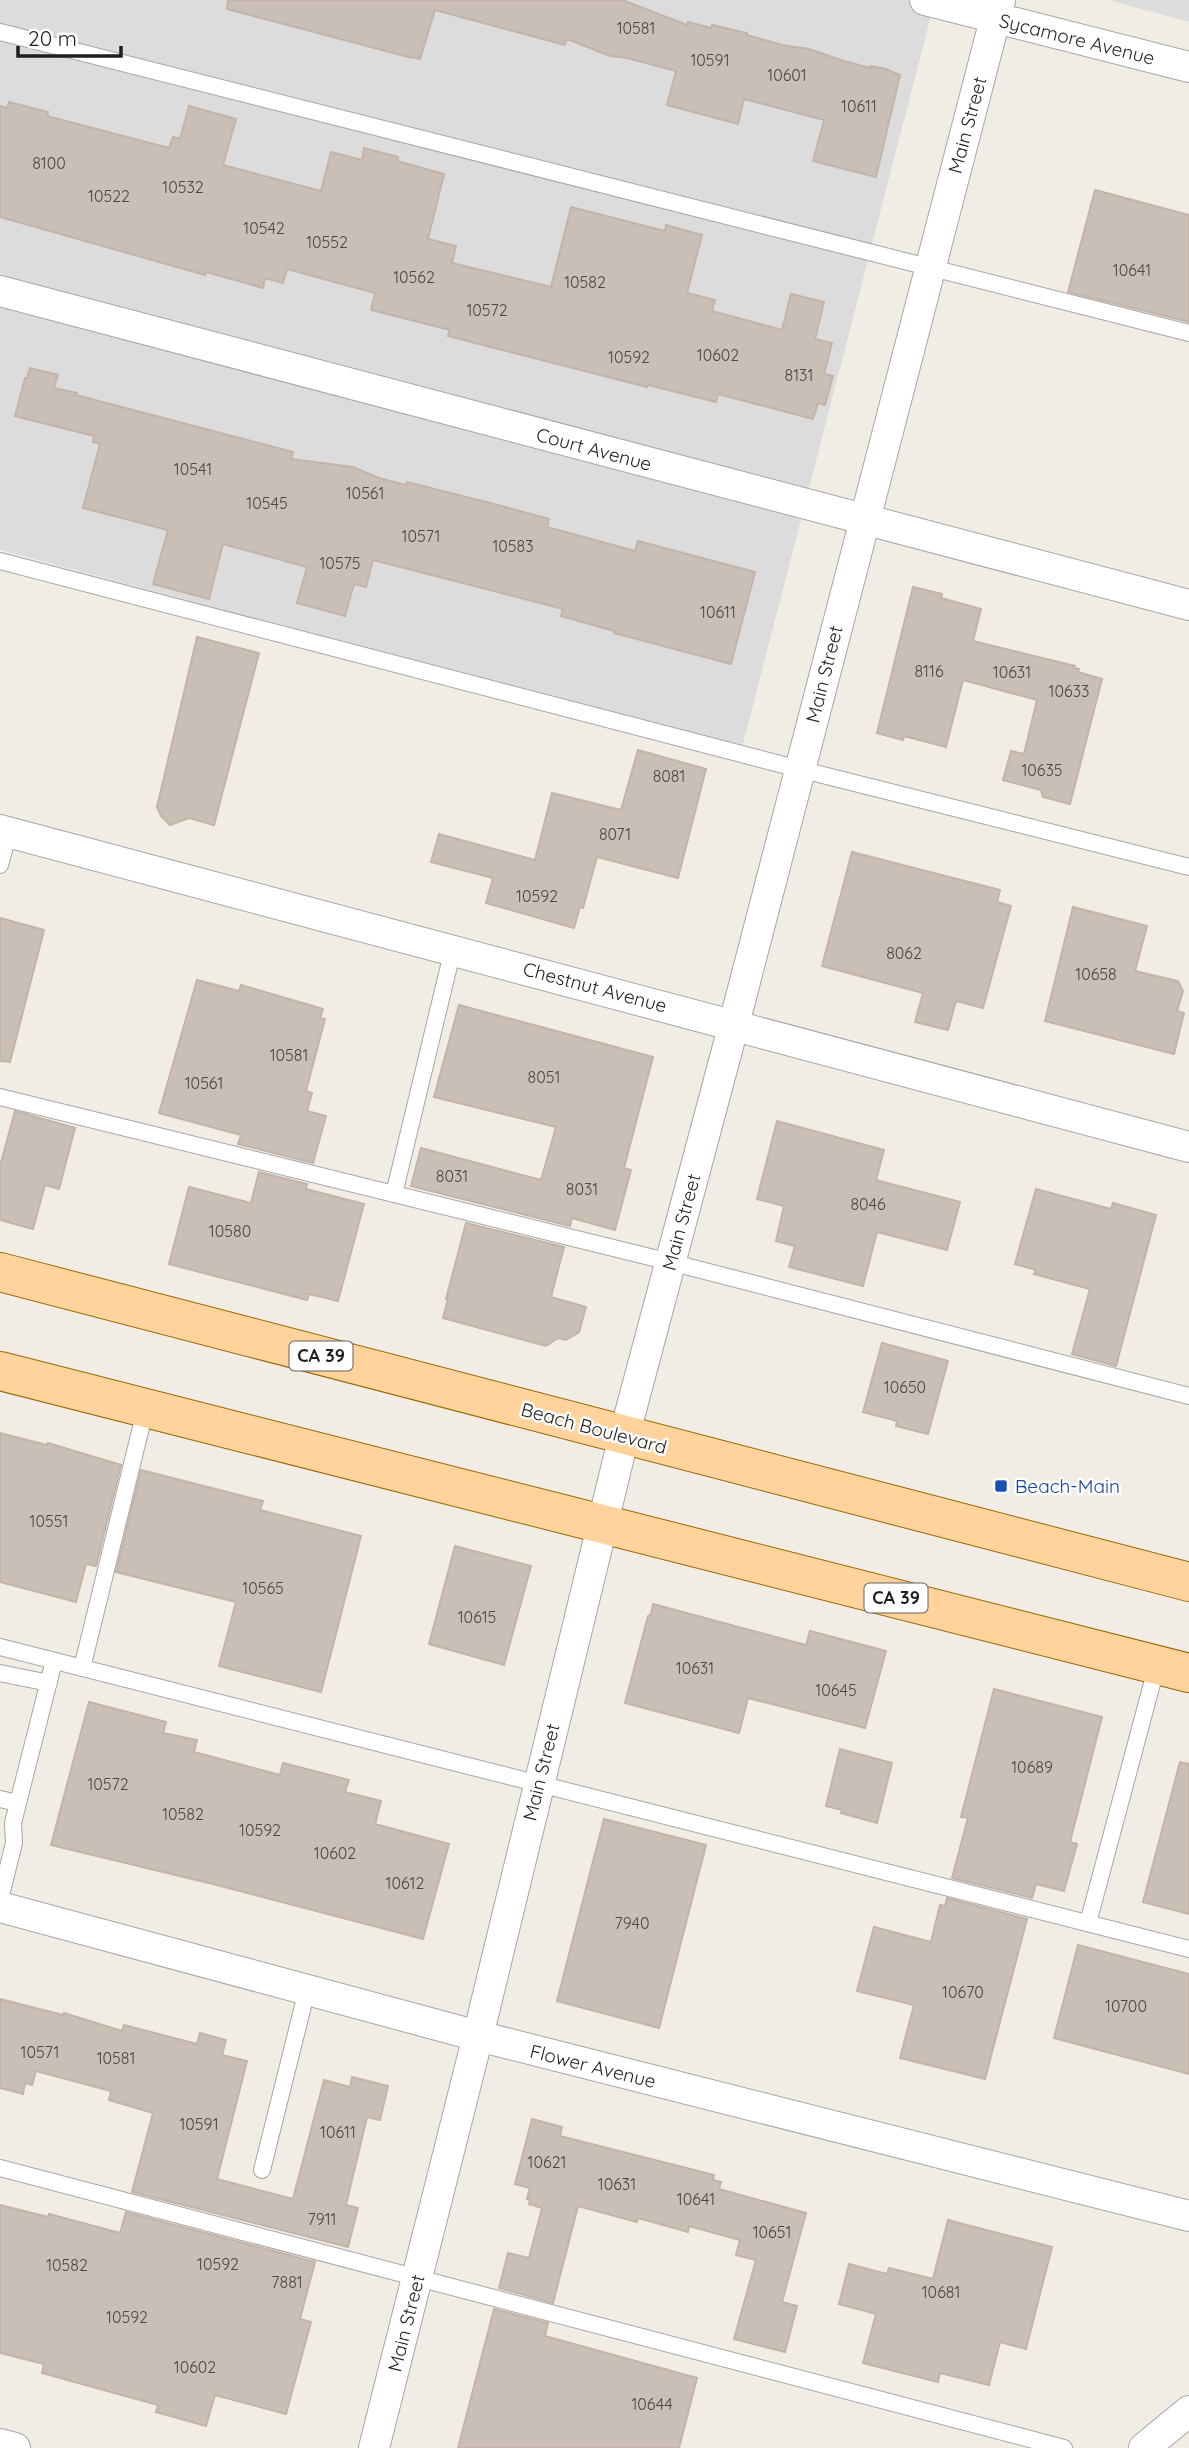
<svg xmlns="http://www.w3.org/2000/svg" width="1189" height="2448" font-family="Quicksand,sans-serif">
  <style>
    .residential { fill: #dddcdc }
    .building { fill: #c9bfb7; stroke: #c4b3a6; stroke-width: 2 }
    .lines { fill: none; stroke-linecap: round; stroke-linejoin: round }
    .lane-casing { stroke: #a6a6a6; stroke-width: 18 }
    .street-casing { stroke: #a6a6a6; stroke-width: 32 }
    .primary-casing { stroke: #9a6600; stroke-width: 40 }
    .lane { stroke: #fff; stroke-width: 16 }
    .street { stroke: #fff; stroke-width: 30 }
    .primary { stroke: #ffd39b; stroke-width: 38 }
    .transit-dot { fill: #1a4fb4; stroke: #fff; stroke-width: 2.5 }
    .labels { text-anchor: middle; stroke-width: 5; stroke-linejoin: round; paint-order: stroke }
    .number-label { font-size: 16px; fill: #4a4745 }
    .shield { fill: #fff; stroke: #626262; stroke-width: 2 }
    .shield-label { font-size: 18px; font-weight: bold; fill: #1f1f1f }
    .street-label { font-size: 19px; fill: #1f1f1f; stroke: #fff }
    .transit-label { font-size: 19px; fill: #164399; stroke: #fff; text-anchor: start }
  </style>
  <rect width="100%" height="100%" fill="#f1ede5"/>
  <g class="residential">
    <polygon points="0,0 935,0 742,748 0,550"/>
    <polygon points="1109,0 1189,0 1189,22"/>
  </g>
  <g class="building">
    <polygon points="228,0 614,0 625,1 687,25 688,22 711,28 712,25 747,33 747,35 782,45 809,49 844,61 870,68 871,66 886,69 900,75 876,177 813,161 824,120 744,99 738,124 667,105 676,71 627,58 610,56 567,39 565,45 435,10 420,59 412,57 412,58 227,9"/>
    <polygon points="9,102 48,112 47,116 169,148 173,137 180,139 189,106 236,119 223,165 321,191 331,152 362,160 364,148 398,157 397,161 444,174 428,239 456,246 452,263 551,287 571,207 665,231 666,225 702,235 687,293 715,300 712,311 782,330 791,294 824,302 815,339 832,343 824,374 833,376 825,405 818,403 813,419 718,394 716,402 648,385 647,387 448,336 450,330 371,310 375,293 287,269 283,283 265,278 263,288 206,272 205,275 0,217 0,106 7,108"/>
    <polygon points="1095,190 1189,215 1189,322 1068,292"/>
    <polygon points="30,368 58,375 54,388 77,393 76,395 293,452 291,459 353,467 379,478 406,485 407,482 498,505 549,519 547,527 635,551 638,541 755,572 731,664 614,633 614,631 561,616 563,609 373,560 366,587 354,584 345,616 297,603 307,567 223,544 209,599 153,584 168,530 83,508 100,444 93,442 94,436 15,416 25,378 27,378"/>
    <polygon points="913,587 942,594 941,598 981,609 973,641 1075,666 1074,668 1079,669 1078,672 1102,679 1070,804 1043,797 1041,790 1003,780 1011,751 1024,754 1037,700 963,680 946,747 904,736 903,740 877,733"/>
    <polygon points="197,637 259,653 214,825 189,818 170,825 161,816 157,807"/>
    <polygon points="638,750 706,769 678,878 597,857 583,908 580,907 574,928 486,903 493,878 431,862 439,834 535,860 552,793 621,810"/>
    <polygon points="852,852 1000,890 997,902 1011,906 983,1008 956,1001 948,1030 915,1022 923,993 822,966"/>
    <polygon points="1073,907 1147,926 1135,971 1178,981 1183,991 1177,1011 1184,1013 1174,1054 1045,1021"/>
    <polygon points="0,918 44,930 10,1062 0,1061"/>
    <polygon points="197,980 239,991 241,985 323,1009 320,1018 325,1019 306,1091 312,1093 307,1111 326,1116 313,1163 238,1144 241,1135 159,1113"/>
    <polygon points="459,1005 653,1057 624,1168 631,1170 615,1230 572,1218 570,1226 411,1186 421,1148 541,1180 556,1127 434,1097"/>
    <polygon points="15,1111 75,1128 59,1189 45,1185 33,1229 0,1220 0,1166"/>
    <polygon points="777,1121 884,1150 876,1180 960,1202 947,1250 877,1232 863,1286 789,1267 795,1246 776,1241 784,1206 757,1199"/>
    <polygon points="259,1172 307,1184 306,1189 364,1204 338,1301 309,1294 307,1300 169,1264 189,1187 251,1203"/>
    <polygon points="1036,1189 1111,1209 1113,1203 1156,1215 1116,1366 1072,1354 1090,1289 1034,1274 1036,1270 1015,1264"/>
    <polygon points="466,1223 564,1247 551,1297 586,1307 579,1332 566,1340 558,1338 546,1346 443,1318 448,1299 446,1299"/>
    <polygon points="882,1343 948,1361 928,1434 896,1426 897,1421 863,1412"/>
    <polygon points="0,1433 47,1445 48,1443 121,1465 96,1566 86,1564 76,1602 0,1582"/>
    <polygon points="141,1470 263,1501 260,1510 361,1536 321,1692 219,1666 236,1602 116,1572"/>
    <polygon points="455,1546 531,1566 504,1665 429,1644"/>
    <polygon points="653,1604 806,1645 810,1631 886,1651 865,1728 748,1698 739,1733 625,1703 648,1616 651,1614"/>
    <polygon points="994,1689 1102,1717 1070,1842 1077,1844 1064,1891 1036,1884 1032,1898 952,1878 968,1818 961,1817"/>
    <polygon points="89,1702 166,1722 163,1733 197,1740 194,1752 280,1775 283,1763 349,1780 345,1792 381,1801 375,1824 449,1844 423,1939 213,1884 51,1845"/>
    <polygon points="840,1749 892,1763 877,1823 841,1813 842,1810 826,1806"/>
    <polygon points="1180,1762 1189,1764 1189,1914 1143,1902"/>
    <polygon points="604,1819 706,1845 659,2028 557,2001"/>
    <polygon points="947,1898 1027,1919 985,2079 900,2058 914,2005 857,1991 874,1927 931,1942 940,1905 945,1906"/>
    <polygon points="1078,1945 1189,1974 1189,2074 1054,2038"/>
    <polygon points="0,1999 63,2015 64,2013 122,2031 124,2025 197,2044 200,2033 226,2040 222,2055 247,2061 217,2179 293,2199 324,2080 350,2087 352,2077 388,2086 380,2120 367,2117 346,2205 358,2208 348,2247 132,2192 153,2113 109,2100 111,2091 36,2071 32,2085 25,2083 23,2094 0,2088"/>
    <polygon points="532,2119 562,2127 560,2136 714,2175 713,2180 721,2182 719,2189 806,2213 782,2302 797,2306 785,2352 734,2339 756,2260 736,2255 740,2240 689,2226 688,2232 638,2218 637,2222 578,2206 553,2303 499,2288 508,2253 529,2258 542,2208 529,2204 530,2200 527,2199 530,2188 515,2184"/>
    <polygon points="0,2205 48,2217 49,2214 120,2233 126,2212 315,2262 300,2319 311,2322 286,2414 215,2395 206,2426 156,2412 158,2405 42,2373 44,2364 0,2353"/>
    <polygon points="948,2220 1052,2247 1026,2349 1000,2342 989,2385 940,2373 938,2382 863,2363 876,2314 839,2304 849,2264 887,2274 889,2268 933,2279"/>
    <polygon points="494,2309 548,2323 545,2336 697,2378 679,2448 458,2448"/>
  </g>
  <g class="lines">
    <defs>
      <g id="lane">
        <polyline points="0,32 1189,333"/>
        <polyline points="0,561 799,769 1189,867"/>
        <polyline points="0,865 9,832"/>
        <polyline points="0,1097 670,1262 1189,1396"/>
        <polyline points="394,1194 453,949"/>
        <polyline points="0,1647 1189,1949"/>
        <polyline points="82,1668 146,1407"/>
        <polyline points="0,1673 49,1683"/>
        <polyline points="0,1799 18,1803"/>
        <polyline points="0,1899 14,1843 13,1823 54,1661"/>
        <polyline points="1088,1923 1157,1665"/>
        <polyline points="0,2168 1064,2448"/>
        <polyline points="262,2170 307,1990"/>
      </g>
      <g id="street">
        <polyline points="925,0 1189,67"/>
        <polyline points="0,291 1189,605"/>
        <polyline points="0,830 1189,1147"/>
        <polyline points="0,1907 478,2036 1189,2216"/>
        <polyline points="0,2444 15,2448"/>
        <polyline points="374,2448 478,2036 624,1436 734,1024 1000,0"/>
        <polyline points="1144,2448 1189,2411"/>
      </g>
      <g id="primary">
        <polyline points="0,1272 1189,1582"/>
        <polyline points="0,1371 1189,1673"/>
      </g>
    </defs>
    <use href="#lane" class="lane-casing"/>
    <use href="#street" class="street-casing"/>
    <use href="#primary" class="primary-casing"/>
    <use href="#lane" class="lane"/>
    <use href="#street" class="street"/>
    <use href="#primary" class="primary"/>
  </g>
  <rect class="transit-dot" x="994" y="1479" width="14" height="14" rx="3.5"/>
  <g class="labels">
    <g class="number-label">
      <text x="636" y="34">10581</text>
      <text x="710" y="66">10591</text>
      <text x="787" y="81">10601</text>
      <text x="859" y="112">10611</text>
      <text x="49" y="169">8100</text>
      <text x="183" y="193">10532</text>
      <text x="109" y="202">10522</text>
      <text x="264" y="234">10542</text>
      <text x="327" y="248">10552</text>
      <text x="1132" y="276">10641</text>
      <text x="414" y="283">10562</text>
      <text x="585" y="288">10582</text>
      <text x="487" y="316">10572</text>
      <text x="718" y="361">10602</text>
      <text x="629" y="363">10592</text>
      <text x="799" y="381">8131</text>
      <text x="193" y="475">10541</text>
      <text x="365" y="499">10561</text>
      <text x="267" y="509">10545</text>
      <text x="421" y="542">10571</text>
      <text x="513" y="552">10583</text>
      <text x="340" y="569">10575</text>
      <text x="718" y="618">10611</text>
      <text x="929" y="677">8116</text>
      <text x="1012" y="678">10631</text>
      <text x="1069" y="697">10633</text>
      <text x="1042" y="776">10635</text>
      <text x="669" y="782">8081</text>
      <text x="615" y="840">8071</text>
      <text x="537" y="902">10592</text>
      <text x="904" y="959">8062</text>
      <text x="1096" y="980">10658</text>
      <text x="289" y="1061">10581</text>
      <text x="544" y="1083">8051</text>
      <text x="204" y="1089">10561</text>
      <text x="452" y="1182">8031</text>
      <text x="582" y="1195">8031</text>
      <text x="868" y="1210">8046</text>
      <text x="230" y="1237">10580</text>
      <text x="905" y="1393">10650</text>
      <text x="49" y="1527">10551</text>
      <text x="263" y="1594">10565</text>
      <text x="477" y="1623">10615</text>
      <text x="695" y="1674">10631</text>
      <text x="836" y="1696">10645</text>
      <text x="1032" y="1773">10689</text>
      <text x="108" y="1790">10572</text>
      <text x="183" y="1820">10582</text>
      <text x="260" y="1836">10592</text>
      <text x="335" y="1859">10602</text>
      <text x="405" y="1889">10612</text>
      <text x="632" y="1929">7940</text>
      <text x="963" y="1998">10670</text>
      <text x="1126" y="2012">10700</text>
      <text x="40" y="2058">10571</text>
      <text x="116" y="2064">10581</text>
      <text x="199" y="2130">10591</text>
      <text x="338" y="2138">10611</text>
      <text x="547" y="2168">10621</text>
      <text x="617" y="2190">10631</text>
      <text x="696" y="2205">10641</text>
      <text x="322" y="2225">7911</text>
      <text x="772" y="2238">10651</text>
      <text x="218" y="2270">10592</text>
      <text x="67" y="2271">10582</text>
      <text x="287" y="2288">7881</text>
      <text x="941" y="2298">10681</text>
      <text x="127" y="2323">10592</text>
      <text x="195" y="2373">10602</text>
      <text x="652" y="2410">10644</text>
    </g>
    <g class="shield">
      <rect x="289.5" y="1341.5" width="63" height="29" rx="5"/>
      <rect x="864.5" y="1583.5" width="63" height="29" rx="5"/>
    </g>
    <g class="shield-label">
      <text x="321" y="1362">CA 39</text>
      <text x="896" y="1604">CA 39</text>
    </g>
    <g class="street-label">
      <text transform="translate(1077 39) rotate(14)" y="7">Sycamore Avenue</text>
      <text transform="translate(967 125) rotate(-75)" y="7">Main Street</text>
      <text transform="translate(594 449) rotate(15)" y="7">Court Avenue</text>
      <text transform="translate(824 674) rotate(-76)" y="7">Main Street</text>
      <text transform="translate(595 987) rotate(15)" y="7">Chestnut Avenue</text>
      <text transform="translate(681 1222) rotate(-75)" y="7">Main Street</text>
      <text transform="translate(594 1428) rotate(15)" y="7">Beach Boulevard</text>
      <text transform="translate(541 1772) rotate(-76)" y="7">Main Street</text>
      <text transform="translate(593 2066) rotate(14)" y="7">Flower Avenue</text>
      <text transform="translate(406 2323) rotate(-76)" y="7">Main Street</text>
    </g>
    <g class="transit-label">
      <text x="1015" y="1493">Beach-Main</text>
    </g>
  </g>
  <path d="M18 46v10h103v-10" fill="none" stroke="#1f1f1f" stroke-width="3.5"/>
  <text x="28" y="46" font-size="21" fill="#1f1f1f" stroke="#ffffff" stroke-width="5" paint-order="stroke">20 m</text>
</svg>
